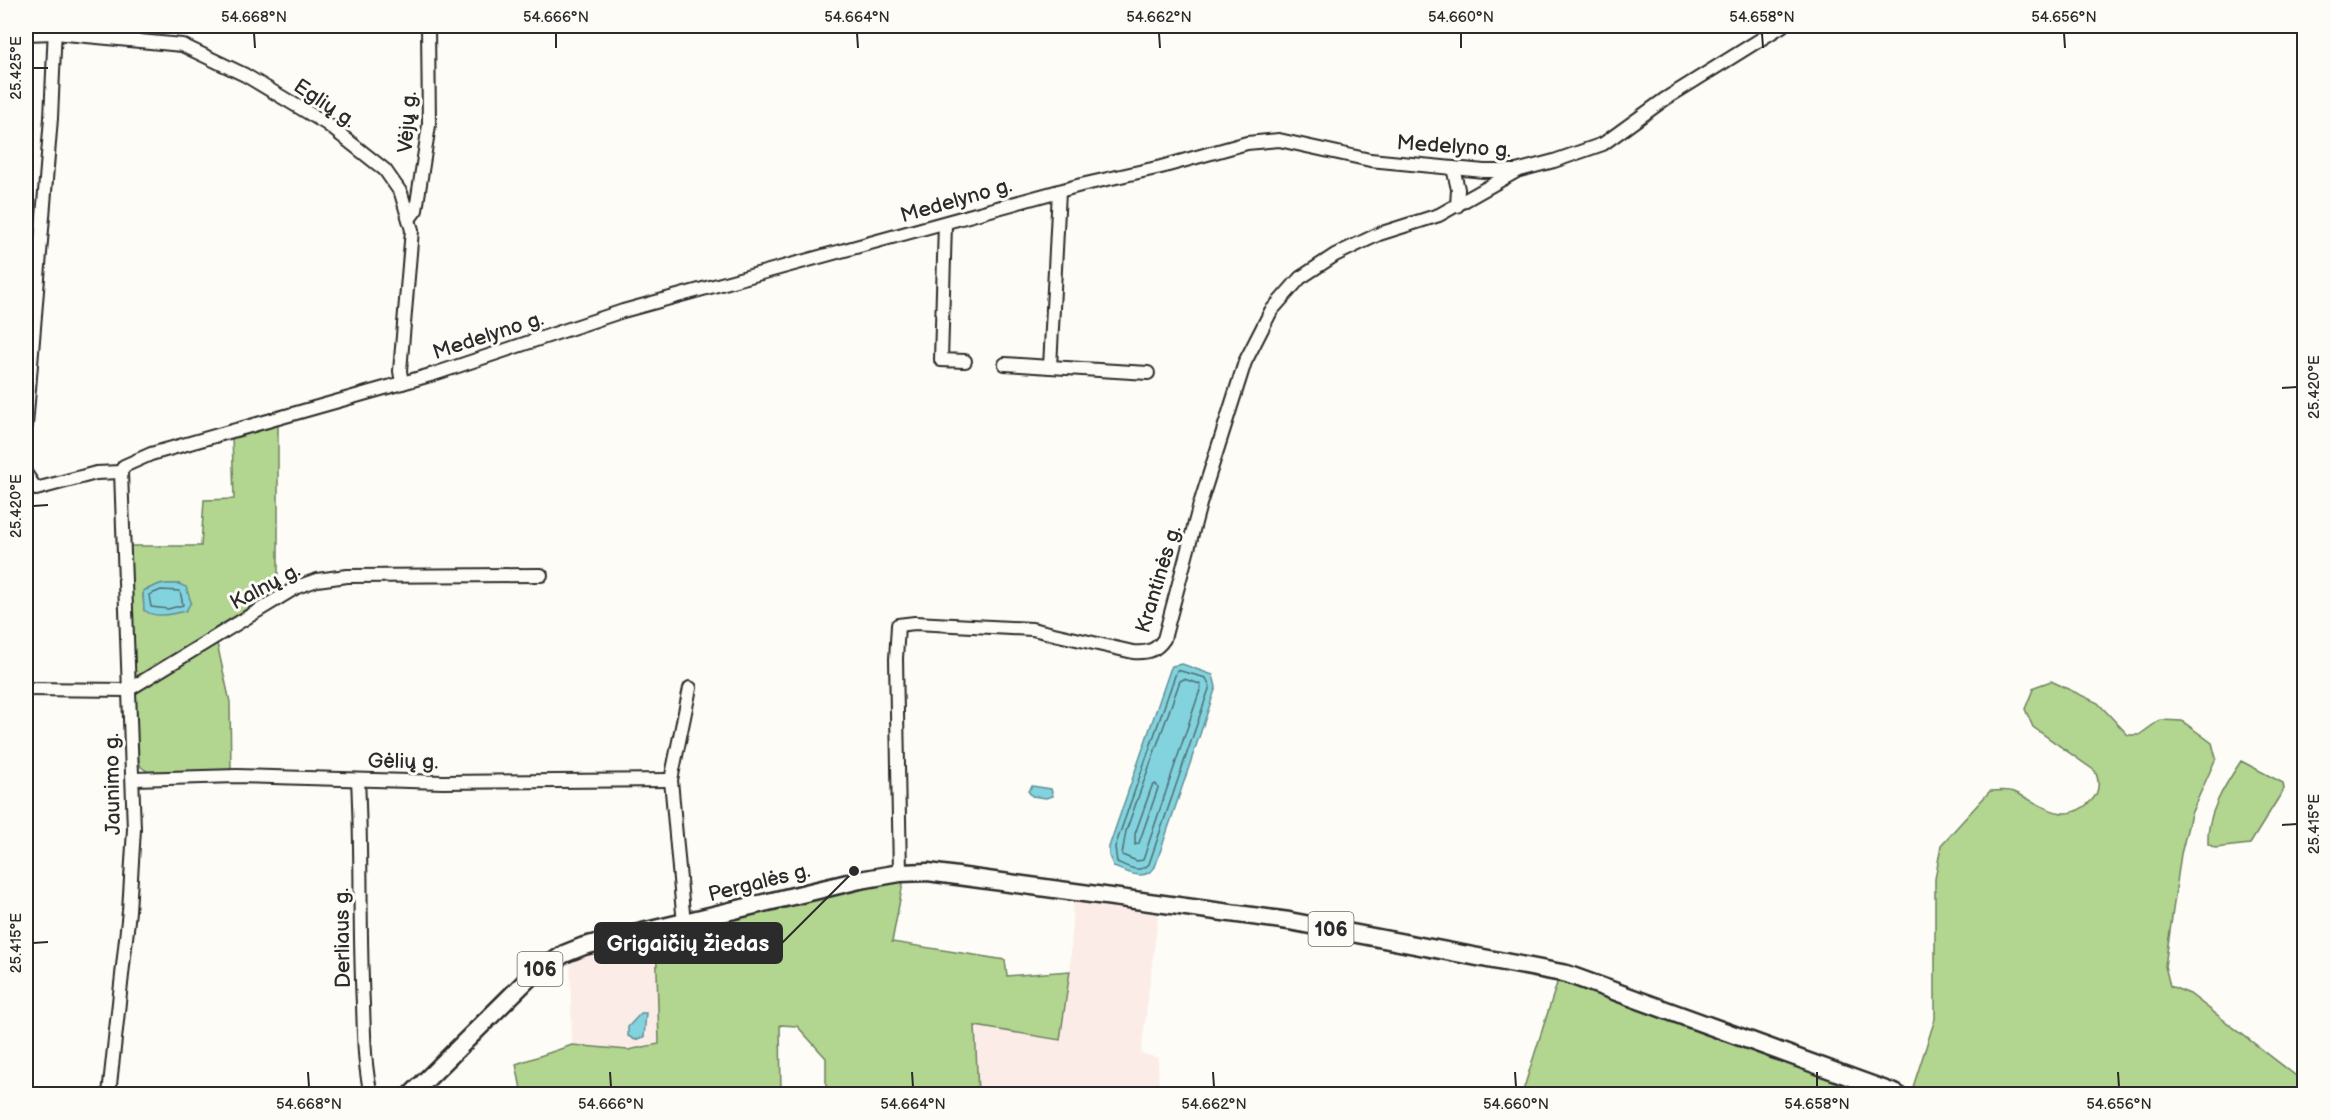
<svg xmlns="http://www.w3.org/2000/svg" width="2330" height="1120" font-family="'Balsamiq Sans',sans-serif">
  <style>
    .built { fill: #fcece8 }
    .green { fill: #b2d590; stroke: #6e805e; stroke-width: 1.5; fill-rule: evenodd }
    .water { fill: #83d3de; stroke: #609096; stroke-width: 1.5 }
    .lines { fill: none; stroke-linecap: round; stroke-linejoin: round }
    .shore { stroke: #4e6e73; stroke-width: 1.5 }
    .minor-casing { stroke: #2b2b2b; stroke-width: 16 }
    .major-casing { stroke: #2b2b2b; stroke-width: 21 }
    .minor { stroke: #fdfcf7; stroke-width: 12 }
    .major { stroke: #fdfcf7; stroke-width: 16 }
    .ticks { fill: none; stroke: #2b2b2b; stroke-width: 2 }
    .labels { text-anchor: middle; stroke-width: 6; stroke-linejoin: round; paint-order: stroke }
    .shield { fill: #fdfcf7; stroke: #6a6a68; stroke-width: 1.5 }
    .shield-label { font-size: 20px; font-weight: bold; fill: #2b2b2b }
    .street-label { font-size: 21px; fill: #2b2b2b; stroke: #fdfcf7 }
    .leader { fill: none; stroke: #2b2b2b; stroke-width: 2 }
    .callout-dot { fill: #2b2b2b; stroke: #fdfcf7; stroke-width: 2 }
    .callout { fill: #2b2b2b; stroke: #2b2b2b; stroke-width: 2 }
    .callout-label { font-size: 22px; text-anchor: middle; font-weight: bold; fill: #fff }
    .neatline { fill: none; stroke: #2b2b2b; stroke-width: 2 }
    .ticks-label { font-size: 15px; text-anchor: middle; fill: #2b2b2b }
  </style>
  <rect width="100%" height="100%" fill="#fdfcf7"/>
  <filter id="ink" filterUnits="userSpaceOnUse"><feTurbulence type="fractalNoise" baseFrequency=".0167" numOctaves="2"/><feDisplacementMap in="SourceGraphic" scale="12" xChannelSelector="R" yChannelSelector="G"/><feConvolveMatrix kernelMatrix="1 2 1 2 8 2 1 2 1" color-interpolation-filters="sRGB"/></filter>
  <g filter="url(#ink)">
    <g class="built">
      <polygon points="1073,898 1159,909 1141,1053 1158,1058 1159,1094 978,1094 975,1025 1060,1039 1070,971"/>
      <polygon points="656,935 659,1044 628,1050 572,1045 570,956"/>
    </g>
    <g class="green">
      <path d="M 278,423 L 278,593 L 214,630 L 230,702 L 231,771 L 150,773 L 141,767 L 137,756 L 129,546 L 201,546 L 204,500 L 234,499 L 232,436 ZM 160,584 L 179,584 L 144,610 L 143,591 Z"/>
      <path d="M 2051,681 L 2098,703 L 2128,735 L 2139,735 L 2160,720 L 2182,721 L 2212,743 L 2216,758 L 2191,814 L 2181,854 L 2165,966 L 2170,986 L 2190,994 L 2304,1082 L 2304,1094 L 1938,1094 L 1913,1087 L 1935,1019 L 1935,879 L 1941,845 L 1990,791 C 1997,791 2007,789 2014,792 C 2041,803 2063,828 2091,801 C 2100,792 2100,782 2095,771 L 2033,727 L 2025,709 L 2034,687 Z"/>
      <path d="M 2241,761 L 2283,783 L 2284,789 L 2250,844 L 2215,848 L 2208,844 C 2206,814 2225,785 2241,761 Z"/>
      <polygon points="904,878 892,942 1005,960 1007,976 1070,971 1060,1040 975,1026 978,1094 826,1094 826,1058 797,1026 780,1025 781,1094 522,1094 516,1064 572,1045 628,1050 659,1044 656,935"/>
      <polygon points="1558,980 1604,995 1874,1094 1522,1094"/>
    </g>
    <g class="water">
      <path d="M 160,584 L 179,584 L 186,587 L 191,602 L 186,611 C 173,614 155,619 144,610 L 143,591 Z"/>
      <path d="M 1182,664 L 1213,675 L 1216,687 L 1155,867 C 1144,882 1127,872 1114,867 L 1109,856 L 1109,847 L 1170,670 L 1172,666 Z"/>
      <polygon points="1032,786 1051,789 1053,796 1046,798 1032,796 1028,791"/>
      <polygon points="641,1013 646,1013 644,1037 635,1040 628,1036 628,1027"/>
    </g>
    <g class="lines">
      <g class="shore">
        <polygon points="161,590 180,591 183,605 168,609 151,607 149,595"/>
        <path d="M 1177,670 L 1206,678 L 1210,686 L 1149,864 C 1140,874 1128,867 1117,862 L 1115,847 Z"/>
        <polygon points="1184,679 1200,684 1201,687 1143,860 1137,861 1122,855 1126,831 1180,681"/>
        <polygon points="1156,784 1158,788 1139,843 1135,845 1135,834 1152,786"/>
      </g>
      <defs>
        <g id="minor">
          <polyline points="26,34 55,33 182,45 245,75 327,124 385,170 401,193 412,230 400,371 402,383"/>
          <polyline points="1453,168 1458,189 1457,206"/>
          <polyline points="410,218 416,210 429,125 428,26"/>
          <polyline points="945,224 941,360 965,361"/>
          <polyline points="1005,364 1050,367 1059,191"/>
          <polyline points="1050,367 1148,373"/>
          <polyline points="26,426 51,118 55,27"/>
          <polyline points="26,474 36,489 96,473 121,472"/>
          <polyline points="26,689 128,690 297,587 317,580 347,576 541,575"/>
          <polyline points="134,779 237,776 443,782 671,780"/>
          <path d="M 358,780 C 362,854 359,929 363,1004 C 364,1034 364,1065 371,1094"/>
          <path d="M 900,873 L 896,659 L 898,625 L 915,623 L 1032,629 L 1133,652 C 1147,653 1156,651 1164,639 L 1200,504 L 1245,362 L 1271,311 L 1300,278 L 1335,255 L 1379,234 L 1439,215 L 1515,172"/>
          <polyline points="684,924 671,780 690,688"/>
          <polyline points="109,1094 129,911 134,829 121,472 124,466 151,454 434,374 623,311 1081,185 1161,167 1247,143 1279,140 1370,160 1484,171 1516,171 1554,161 1603,144 1665,99 1782,26"/>
        </g>
        <polyline id="major" points="412,1094 528,979 564,954 584,946 860,880 900,873 928,872 1289,921 1567,974 1897,1094"/>
      </defs>
      <use href="#minor" class="minor-casing"/>
      <use href="#major" class="major-casing"/>
      <use href="#minor" class="minor"/>
      <use href="#major" class="major"/>
    </g>
  </g>
  <path class="ticks" d="M 254,33 L 255,48M 556,33 L 556,48M 857,33 L 858,48M 1159,33 L 1160,48M 1461,33 L 1461,48M 1762,33 L 1763,48M 2064,33 L 2065,48M 33,68 L 48,68M 2282,388 L 2297,387M 33,506 L 48,505M 2282,825 L 2297,824M 33,943 L 48,942M 308,1072 L 309,1087M 610,1072 L 611,1087M 912,1072 L 913,1087M 1213,1072 L 1214,1087M 1515,1072 L 1516,1087M 1817,1072 L 1817,1087M 2118,1072 L 2119,1087"/>
  <g class="labels">
    <g class="shield">
      <rect x="1308.5" y="912" width="45" height="34" rx="4.5"/>
      <rect x="517.5" y="952" width="45" height="34" rx="4.5"/>
    </g>
    <g class="shield-label">
      <text x="1331" y="936">106</text>
      <text x="540" y="976">106</text>
    </g>
    <g class="street-label">
      <text transform="translate(325 103) rotate(34)" y="7">Eglių g.</text>
      <text transform="translate(407 122) rotate(-86)" y="7">Vėjų g.</text>
      <text transform="translate(1454 146) rotate(4)" y="7">Medelyno g.</text>
      <text transform="translate(956 200) rotate(-16)" y="7">Medelyno g.</text>
      <text transform="translate(488 335) rotate(-18)" y="7">Medelyno g.</text>
      <text transform="translate(1158 579) rotate(-73)" y="7">Krantinės g.</text>
      <text transform="translate(265 586) rotate(-28)" y="7">Kalnų g.</text>
      <text transform="translate(403 761) rotate(1)" y="7">Gėlių g.</text>
      <text transform="translate(112 784) rotate(-91)" y="7">Jaunimo g.</text>
      <text transform="translate(759 882) rotate(-14)" y="7">Pergalės g.</text>
      <text transform="translate(342 938) rotate(-91)" y="7">Derliaus g.</text>
    </g>
  </g>
  <path class="leader" d="M854 871L782 943"/>
  <circle class="callout-dot" cx="854" cy="871" r="6"/>
  <rect class="callout" x="595" y="923" width="187" height="40" rx="6"/>
  <g class="callout-label">
    <text x="688" y="951">Grigaičių žiedas</text>
  </g>
  <rect width="2330" height="1120" fill="none" stroke="#fdfcf7" stroke-width="66"/>
  <rect x="33" y="33" width="2264" height="1054" class="neatline"/>
  <g class="ticks-label">
    <text x="254" y="22">54.668°N</text>
    <text x="556" y="22">54.666°N</text>
    <text x="857" y="22">54.664°N</text>
    <text x="1159" y="22">54.662°N</text>
    <text x="1461" y="22">54.660°N</text>
    <text x="1762" y="22">54.658°N</text>
    <text x="2064" y="22">54.656°N</text>
    <text transform="translate(16 68) rotate(-90)" y="5">25.425°E</text>
    <text transform="translate(2314 387) rotate(-90)" y="5">25.420°E</text>
    <text transform="translate(16 506) rotate(-90)" y="5">25.420°E</text>
    <text transform="translate(2314 824) rotate(-90)" y="5">25.415°E</text>
    <text transform="translate(16 943) rotate(-90)" y="5">25.415°E</text>
    <text x="309" y="1109">54.668°N</text>
    <text x="611" y="1109">54.666°N</text>
    <text x="913" y="1109">54.664°N</text>
    <text x="1214" y="1109">54.662°N</text>
    <text x="1516" y="1109">54.660°N</text>
    <text x="1817" y="1109">54.658°N</text>
    <text x="2119" y="1109">54.656°N</text>
  </g>
</svg>
